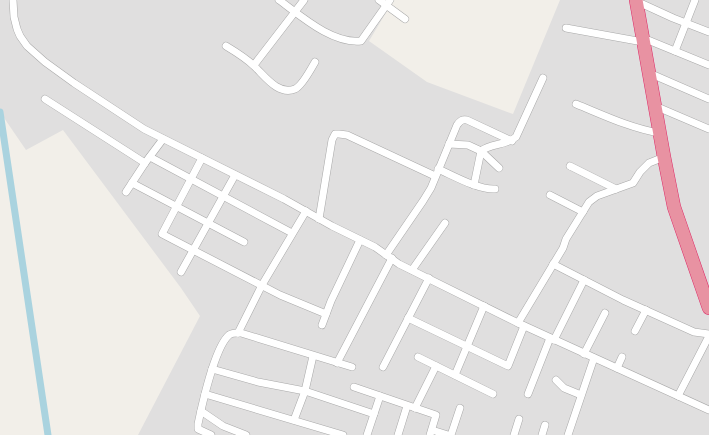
<svg xmlns="http://www.w3.org/2000/svg" width="709" height="435" font-family="'Space Grotesk',sans-serif">
  <style>
    .residential { fill: #e0dfdf }
    .lines { fill: none; stroke-linecap: round; stroke-linejoin: round }
    .canal { stroke: #aad3df; stroke-width: 7 }
    .street-casing { stroke: #a9a9a9; stroke-width: 8 }
    .highway-casing { stroke: #dc2a67; stroke-width: 14 }
    .street { stroke: #fff; stroke-width: 7 }
    .highway { stroke: #e892a2; stroke-width: 13 }
  </style>
  <rect width="100%" height="100%" fill="#f2efe9"/>
  <polygon class="residential" points="0,0 378,0 387,11 369,41 427,82 513,114 560,0 709,0 709,435 138,435 200,316 181,288 63,130 26,150 0,112"/>
  <g class="lines">
    <polyline class="canal" points="0,112 48,435"/>
    <defs>
      <g id="street">
        <polyline points="13,0 14,17 17,29 20,36 27,46 45,62 74,83 144,129 284,199 332,226 375,247 399,264 518,323 709,410"/>
        <path d="M 279,0 C 301,16 332,44 361,41 L 390,0"/>
        <polyline points="379,0 405,19"/>
        <polyline points="636,1 673,18 709,32"/>
        <polyline points="566,28 643,42"/>
        <polyline points="643,38 709,65"/>
        <path d="M 226,46 C 236,52 246,58 254,66 C 264,75 278,96 295,89 C 302,86 311,69 315,62"/>
        <polyline points="675,51 695,0"/>
        <polyline points="254,65 304,0"/>
        <polyline points="649,73 709,99"/>
        <polyline points="45,99 145,163"/>
        <path d="M 576,104 C 603,115 630,128 659,133"/>
        <polyline points="655,106 709,129"/>
        <polyline points="449,144 468,145 481,151 499,168"/>
        <polyline points="150,157 292,233"/>
        <polyline points="202,158 162,234 280,295 326,314"/>
        <polyline points="570,166 616,189"/>
        <path d="M 438,169 C 454,176 478,190 495,189"/>
        <polyline points="132,183 244,242"/>
        <path d="M 474,185 L 481,151 C 491,143 505,146 516,137 L 543,78"/>
        <polyline points="126,192 145,163 163,139"/>
        <polyline points="550,195 583,212"/>
        <polyline points="319,219 332,140 335,134 339,134 347,135 435,176"/>
        <path d="M 386,255 L 423,201 L 431,188 L 457,125 C 460,121 462,119 467,120 L 512,141"/>
        <polyline points="553,264 623,300 694,332 709,334"/>
        <polyline points="412,270 445,223"/>
        <polyline points="181,272 235,175"/>
        <polyline points="408,318 508,366 524,326"/>
        <polyline points="518,323 563,248 566,239 589,202 597,196 633,183 640,172 649,163 664,157"/>
        <polyline points="322,325 331,301 360,240"/>
        <polyline points="635,331 646,310"/>
        <polyline points="238,333 262,285 306,211"/>
        <polyline points="554,340 584,280"/>
        <polyline points="584,354 605,313"/>
        <polyline points="418,357 493,394"/>
        <polyline points="337,363 392,258"/>
        <polyline points="383,367 429,278"/>
        <polyline points="617,368 622,357"/>
        <polyline points="212,369 258,382 305,391 374,414"/>
        <polyline points="455,375 484,306"/>
        <polyline points="556,380 564,388 581,395"/>
        <polyline points="354,387 436,415 430,435"/>
        <polyline points="205,394 343,435"/>
        <polyline points="528,394 550,338"/>
        <polyline points="678,396 709,336"/>
        <polyline points="415,408 436,366"/>
        <polyline points="201,411 223,426 246,435"/>
        <polyline points="294,420 305,391 313,356"/>
        <polyline points="432,430 448,435"/>
        <path d="M 211,435 L 198,429 L 198,424 C 202,405 215,347 229,335 C 233,332 237,333 241,333 L 352,367"/>
        <polyline points="367,435 380,396"/>
        <polyline points="398,435 407,406"/>
        <polyline points="451,435 460,408"/>
        <polyline points="514,435 519,419"/>
        <polyline points="542,435 545,425"/>
        <polyline points="568,435 594,358"/>
      </g>
      <polyline id="highway" points="636,0 664,157 674,207 709,308"/>
    </defs>
    <use href="#street" class="street-casing"/>
    <use href="#highway" class="highway-casing"/>
    <use href="#street" class="street"/>
    <use href="#highway" class="highway"/>
  </g>
</svg>
